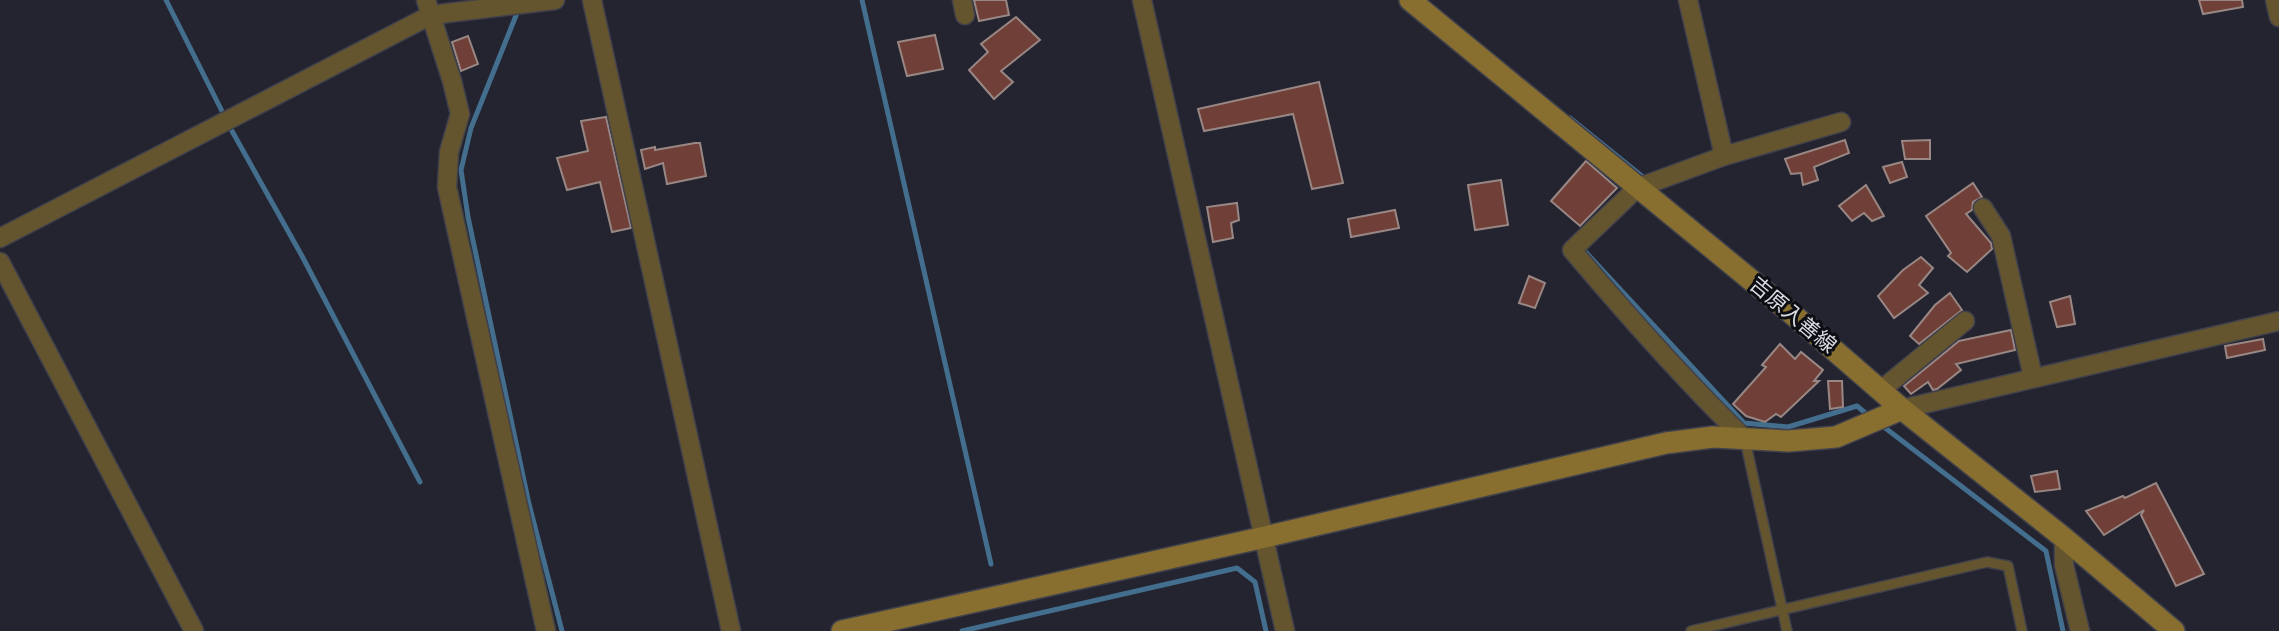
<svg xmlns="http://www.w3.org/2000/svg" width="2279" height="631" font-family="Cabin,'Noto Sans JP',sans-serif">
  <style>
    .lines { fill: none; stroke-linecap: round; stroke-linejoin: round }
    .stream { stroke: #446e8e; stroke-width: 5 }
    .building { fill: #703f38; stroke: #988784; stroke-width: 2 }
    .lane-casing { stroke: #40414c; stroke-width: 12 }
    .street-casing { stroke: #40414c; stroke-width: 21 }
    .secondary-casing { stroke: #40414c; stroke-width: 24 }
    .lane { stroke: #64552f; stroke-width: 9 }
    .street { stroke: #64552f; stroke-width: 18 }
    .secondary { stroke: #886f2f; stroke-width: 21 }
    .labels { text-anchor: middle; stroke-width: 6; stroke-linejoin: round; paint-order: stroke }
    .street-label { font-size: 21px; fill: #dbdbe3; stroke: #0d0e13 }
  </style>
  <rect width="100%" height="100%" fill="#23242f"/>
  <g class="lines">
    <g class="stream">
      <polyline points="166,0 232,131 302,256 420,482"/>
      <polyline points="862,0 991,564"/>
      <polyline points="519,8 471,128 461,170 468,217 529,504 562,631"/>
      <polyline points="1570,118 1643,177 1640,180"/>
      <polyline points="1581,247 1744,423 1788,427 1857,406 1869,416"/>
      <polyline points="1880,424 2046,551 2063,631"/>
      <polyline points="962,631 1237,568 1255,582 1266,631"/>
    </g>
  </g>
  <g class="building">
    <polygon points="974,0 1006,0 1009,15 979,21"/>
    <polygon points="2199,0 2242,0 2243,7 2203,14"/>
    <polygon points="1016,17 1040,40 1001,71 1013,82 994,99 969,70 988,52 981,44"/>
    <polygon points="935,35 943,69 907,76 898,42"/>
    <polygon points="468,36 478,64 461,71 452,42"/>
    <polygon points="1319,82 1343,183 1312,189 1293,114 1204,131 1198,109"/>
    <polygon points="606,117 631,228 612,232 600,182 567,190 557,158 588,151 581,121"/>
    <polygon points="1845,140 1849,153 1814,167 1818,180 1803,185 1801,173 1791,174 1785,159"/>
    <polygon points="1930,140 1930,159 1905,159 1902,141"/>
    <polygon points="695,143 700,143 706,176 667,184 663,163 645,169 641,150 655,147 655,150"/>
    <polygon points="1586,161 1617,188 1580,226 1551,201"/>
    <polygon points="1902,162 1907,177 1890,183 1883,167"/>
    <polygon points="1501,180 1508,225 1475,230 1468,185"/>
    <polygon points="1973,183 1982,197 1973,202 1972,210 1966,214 1991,243 1992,249 1967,272 1948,256 1951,253 1926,216"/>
    <polygon points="1866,185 1884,216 1872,221 1864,213 1852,221 1839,206"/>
    <polygon points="1237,203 1239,220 1231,223 1233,238 1213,242 1207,207"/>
    <polygon points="1395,210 1399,228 1351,237 1348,219"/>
    <polygon points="1921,257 1933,268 1919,285 1928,293 1894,318 1878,296 1903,270"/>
    <polygon points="1529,276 1545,283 1535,308 1519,303"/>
    <polygon points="1950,293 1962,310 1919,344 1910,336 1935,305"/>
    <polygon points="2070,296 2075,324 2057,327 2050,302"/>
    <polygon points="2011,330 2015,350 1956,364 1961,370 1937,389 1933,390 1928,382 1911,394 1904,386 1959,341"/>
    <polygon points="2263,339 2265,350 2227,358 2225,346"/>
    <polygon points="1780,344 1795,359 1801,352 1823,370 1814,381 1819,381 1781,417 1776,414 1765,422 1746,416 1733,404 1766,367 1762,365"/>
    <polygon points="1828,381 1842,381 1843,407 1830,409"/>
    <polygon points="2057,471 2060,489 2035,492 2031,476"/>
    <polygon points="2156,483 2204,574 2176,586 2141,515 2144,510 2104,535 2086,511 2123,496 2125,498"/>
  </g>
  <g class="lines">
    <defs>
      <g id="lane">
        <polyline points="1745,440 1787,631"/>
        <polyline points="1691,631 1987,562 2008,566 2022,631"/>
      </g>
      <g id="street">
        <polyline points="426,0 452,81 460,114 449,152 447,187 546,631"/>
        <polyline points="592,0 731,631"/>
        <polyline points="962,0 965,15"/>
        <polyline points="1142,0 1285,631"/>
        <path d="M 1688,0 L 1724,156 L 1637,188 L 1572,250 C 1627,315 1683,379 1745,439"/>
        <polyline points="2275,0 2279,17"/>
        <polyline points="1724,156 1841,122"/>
        <polyline points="1983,208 2001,236 2033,377"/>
        <polyline points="0,238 431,15 555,0"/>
        <polyline points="0,262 194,631"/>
        <polyline points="1881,390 1965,321"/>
        <polyline points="1902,409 2279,321"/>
        <polyline points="2064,538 2064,565 2080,631"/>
      </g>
      <g id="secondary">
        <polyline points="1410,0 1790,312 1902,409 2064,538 2174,631"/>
        <polyline points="842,631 1265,537 1666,443 1713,437 1789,441 1836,437 1902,409"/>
      </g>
    </defs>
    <use href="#lane" class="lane-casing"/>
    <use href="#street" class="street-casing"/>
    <use href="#secondary" class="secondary-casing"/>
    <use href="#lane" class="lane"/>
    <use href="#street" class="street"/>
    <use href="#secondary" class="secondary"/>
  </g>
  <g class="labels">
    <g class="street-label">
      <text transform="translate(1793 315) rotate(40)" y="7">吉原入善線</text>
    </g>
  </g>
</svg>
